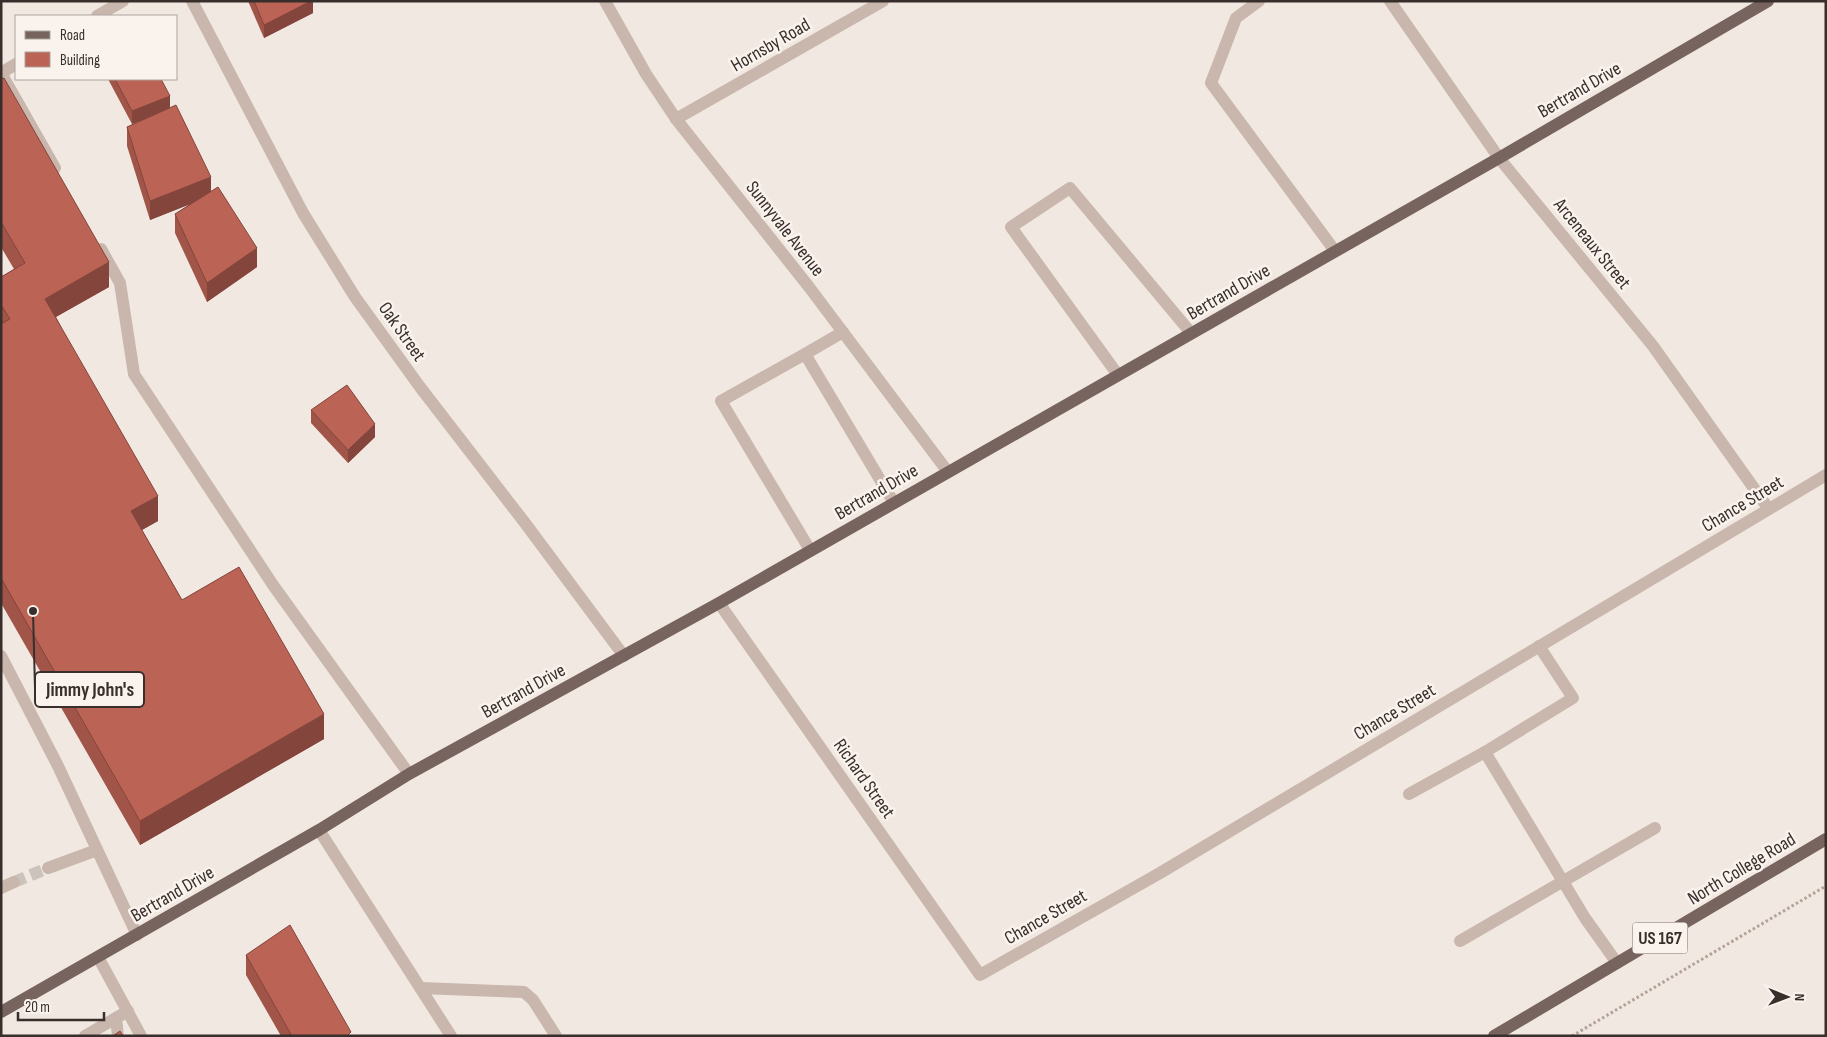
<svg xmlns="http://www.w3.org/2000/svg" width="1827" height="1037" font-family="'Sofia Sans Condensed',sans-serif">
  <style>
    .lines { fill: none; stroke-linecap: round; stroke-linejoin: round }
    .minor-tunnel { stroke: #ccc3bd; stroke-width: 12; stroke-dasharray: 12 6; stroke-linecap: butt }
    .path { stroke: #b4a197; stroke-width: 3; stroke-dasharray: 2.5 2.5; stroke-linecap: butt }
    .minor { stroke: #c9b7ad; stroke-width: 12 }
    .major { stroke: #78645e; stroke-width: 12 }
    .wall { fill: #a15549 }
    .shaded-wall { fill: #83453c }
    .building { fill: #bb6355; stroke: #83453c }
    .labels { text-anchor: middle; stroke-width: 5; stroke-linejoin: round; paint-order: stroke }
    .shield { fill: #f9f2ed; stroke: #726965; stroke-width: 1 }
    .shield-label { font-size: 18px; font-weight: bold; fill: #382e2b }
    .street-label { font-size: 19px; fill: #382e2b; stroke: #f9f2ed }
    .leader { fill: none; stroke: #382e2b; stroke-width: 2 }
    .callout-dot { fill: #382e2b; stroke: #f9f2ed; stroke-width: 2 }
    .callout { fill: #f9f2ed; stroke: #382e2b; stroke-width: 2 }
    .callout-label { font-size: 20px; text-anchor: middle; font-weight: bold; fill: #382e2b }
  </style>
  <rect width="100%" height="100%" fill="#f1e8e1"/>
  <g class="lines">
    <polyline class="minor-tunnel" points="14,882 48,868"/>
    <polyline class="path" points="1572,1036 1826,886"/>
    <g class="minor">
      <polyline points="192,1 303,213 355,297 420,387 525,523 624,656"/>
      <polyline points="605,1 646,74 676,119 809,287 948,472"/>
      <polyline points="1259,1 1236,18 1211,83 1335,251"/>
      <polyline points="1390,1 1499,158 1653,346 1768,508"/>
      <polyline points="97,16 123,1"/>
      <polyline points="1,73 55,168"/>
      <polyline points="1,73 16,64"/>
      <polyline points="676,119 883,1"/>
      <polyline points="101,249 120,283 134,374 273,585 409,774"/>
      <polyline points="805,354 843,332"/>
      <polyline points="1118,375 1011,227 1070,188 1191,333"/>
      <polyline points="810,550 721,401 805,354 894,503"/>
      <polyline points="719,603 980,975 1160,873 1826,475"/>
      <polyline points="1539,646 1573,698 1485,752 1585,918 1617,963"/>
      <polyline points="1,656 58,766 137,935"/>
      <polyline points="1409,794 1485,752"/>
      <polyline points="319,830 451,1036"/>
      <polyline points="48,868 97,850"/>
      <polyline points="1,888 14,882"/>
      <polyline points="1460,941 1655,828"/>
      <polyline points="98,957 141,1036"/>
      <polyline points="421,988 524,992 533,1000 556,1036"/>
      <polyline points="116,1018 118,1036"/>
      <polyline points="85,1036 128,1011"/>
    </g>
    <g class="major">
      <polyline points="1,1012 319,830 409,774 719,603 1499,158 1768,1"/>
      <polyline points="1494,1036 1826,839"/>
    </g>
  </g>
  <g class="wall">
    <polygon points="248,1 313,1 313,13 264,38"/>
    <polygon points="1,79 109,287 56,317 158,521 142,530 182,600 324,739 140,845 1,603 1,277 14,269 1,247"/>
    <polygon points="108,79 161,79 170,108 211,191 257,267 207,302 175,233 175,214 190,204 150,220 127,146 127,127 145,119 132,124"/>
    <polygon points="311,410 375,437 348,463 311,423"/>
    <polygon points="246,955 351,1036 281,1036 246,975"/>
  </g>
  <g class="shaded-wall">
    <polygon points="311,1 313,1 313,13 264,38 264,25"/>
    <polygon points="170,96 170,109 132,124 132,111"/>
    <polygon points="211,177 211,196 150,220 150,201"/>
    <polygon points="257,248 257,267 207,302 207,283"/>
    <polygon points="109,262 109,287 45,323 45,299"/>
    <polygon points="375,424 375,437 348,463 348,450"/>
    <polygon points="158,496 158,521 131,536 131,511"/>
    <polygon points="324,714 324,739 140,845 140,821"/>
  </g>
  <g class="building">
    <polygon points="254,1 311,1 264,25"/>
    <polygon points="4,78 109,262 45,299 158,496 131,511 182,600 239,567 324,714 140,821 1,578 1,324 10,319 1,305 1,277 25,263 1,222 1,79"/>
    <polygon points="115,79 161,79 170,96 132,111"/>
    <polygon points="176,105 211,177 150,201 127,127"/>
    <polygon points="218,187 257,248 207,283 175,214"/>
    <polygon points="347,385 375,424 348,450 311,410"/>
    <polygon points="290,925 351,1032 347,1036 292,1036 246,955"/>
    <polygon points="120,1031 123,1036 113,1036"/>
  </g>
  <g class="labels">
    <rect class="shield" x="1632.5" y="922.5" width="55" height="31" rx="4"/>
    <g class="shield-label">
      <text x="1660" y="944">US 167</text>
    </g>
    <g class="street-label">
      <text transform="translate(770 44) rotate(-30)" y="7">Hornsby Road</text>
      <text transform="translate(1579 89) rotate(-30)" y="7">Bertrand Drive</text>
      <text transform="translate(786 228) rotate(52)" y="7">Sunnyvale Avenue</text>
      <text transform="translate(1593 243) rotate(51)" y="7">Arceneaux Street</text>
      <text transform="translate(1228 291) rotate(-30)" y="7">Bertrand Drive</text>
      <text transform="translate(403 331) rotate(55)" y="7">Oak Street</text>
      <text transform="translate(876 491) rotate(-30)" y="7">Bertrand Drive</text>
      <text transform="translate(1742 503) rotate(-31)" y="7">Chance Street</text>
      <text transform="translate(523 690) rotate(-29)" y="7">Bertrand Drive</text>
      <text transform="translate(1394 711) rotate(-31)" y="7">Chance Street</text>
      <text transform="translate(865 778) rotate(55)" y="7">Richard Street</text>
      <text transform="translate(1741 868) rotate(-31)" y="7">North College Road</text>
      <text transform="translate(172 893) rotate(-30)" y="7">Bertrand Drive</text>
      <text transform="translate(1045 916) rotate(-30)" y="7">Chance Street</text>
    </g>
  </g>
  <path class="leader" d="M33 611L35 689"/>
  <circle class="callout-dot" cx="33" cy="611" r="5"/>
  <rect class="callout" x="35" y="672" width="109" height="35" rx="5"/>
  <g class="callout-label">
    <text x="90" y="696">Jimmy John's</text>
  </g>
  <rect width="1827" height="1037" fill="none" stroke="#382e2b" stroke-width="5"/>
  <rect x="15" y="15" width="162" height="65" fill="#f9f2ed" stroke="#aca49f"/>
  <rect x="25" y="31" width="25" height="8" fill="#78645e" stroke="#aca49f"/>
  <text x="60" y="40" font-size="15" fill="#382e2b">Road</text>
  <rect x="25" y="52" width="25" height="15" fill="#bb6355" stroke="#aca49f"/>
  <text x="60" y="65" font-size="15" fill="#382e2b">Building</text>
  <g transform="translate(1787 997) rotate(91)" stroke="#f9f2ed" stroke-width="4" paint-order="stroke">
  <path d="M0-4L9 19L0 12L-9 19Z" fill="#382e2b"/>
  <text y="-8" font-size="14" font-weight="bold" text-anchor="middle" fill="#382e2b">N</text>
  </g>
  <path d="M18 1012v8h86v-8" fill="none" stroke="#382e2b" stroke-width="2.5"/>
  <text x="25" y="1012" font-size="15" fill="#382e2b" stroke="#f9f2ed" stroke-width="4" paint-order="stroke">20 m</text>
</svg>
